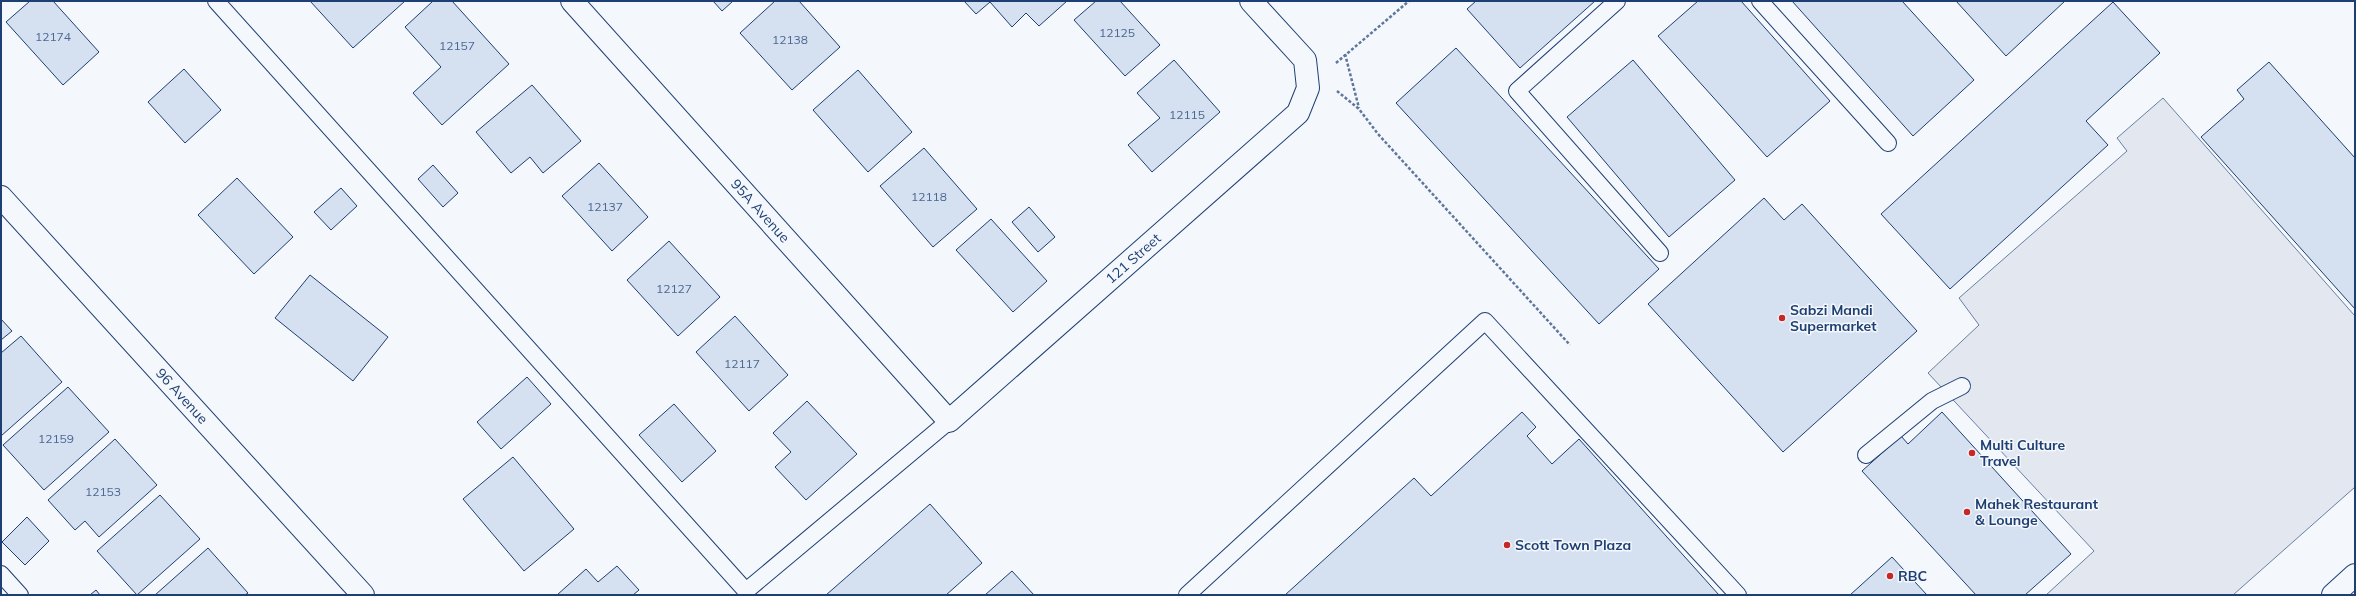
<svg xmlns="http://www.w3.org/2000/svg" width="2356" height="596" font-family="Mulish,sans-serif">
  <style>
    .parking { fill: #e3e8f0; stroke: #687fa3 }
    .building { fill: #d5e0f0; stroke: #1d3f73 }
    .lines { fill: none; stroke-linecap: round; stroke-linejoin: round }
    .service-casing { stroke: #1d3f73; stroke-width: 18 }
    .minor-casing { stroke: #1d3f73; stroke-width: 24 }
    .secondary-casing { stroke: #1d3f73; stroke-width: 24 }
    .path { stroke: #5e769c; stroke-width: 2.5; stroke-dasharray: 3 2; stroke-linecap: butt }
    .service { stroke: #f4f7fb; stroke-width: 16 }
    .minor { stroke: #f4f7fb; stroke-width: 22 }
    .secondary { stroke: #f4f7fb; stroke-width: 22 }
    .poi-dot { fill: #c62828; stroke: #f4f7fb; stroke-width: 1.5 }
    .labels { text-anchor: middle; stroke-width: 3; stroke-linejoin: round; paint-order: stroke }
    .number-label { font-size: 12px; fill: #4b6792 }
    .street-label { font-size: 14px; fill: #1d3f73; stroke: #f4f7fb }
    .poi-label { font-size: 14px; font-weight: bold; fill: #1d3f73; stroke: #f4f7fb; text-anchor: start }
  </style>
  <rect width="100%" height="100%" fill="#f4f7fb"/>
  <polygon class="parking" points="2163,98 2355,316 2355,487 2233,595 2046,595 2094,551 1928,373 1979,325 1959,298 2127,151 2117,138"/>
  <g class="building">
    <polygon points="30,1 53,1 99,52 63,85 6,22"/>
    <polygon points="310,1 405,1 353,48"/>
    <polygon points="433,1 452,1 509,64 442,125 413,93 441,67 405,27"/>
    <polygon points="713,1 733,1 722,11"/>
    <polygon points="775,1 799,1 840,47 792,90 740,33"/>
    <polygon points="964,1 1067,1 1039,26 1026,13 1012,27 990,2 976,14"/>
    <polygon points="1096,1 1120,1 1160,45 1125,76 1074,20"/>
    <polygon points="1476,1 1595,1 1520,68 1467,9"/>
    <polygon points="1698,1 1741,1 1830,101 1767,157 1658,36"/>
    <polygon points="1792,1 1902,1 1974,80 1913,136"/>
    <polygon points="1956,1 2065,1 2006,56"/>
    <polygon points="2113,2 2160,53 2086,121 2108,145 1950,289 1881,214"/>
    <polygon points="1456,48 1659,269 1599,324 1396,103"/>
    <polygon points="1174,60 1220,112 1152,172 1128,145 1160,118 1137,93"/>
    <polygon points="1633,60 1735,180 1669,237 1567,117"/>
    <polygon points="2269,62 2355,158 2355,309 2201,137 2244,99 2237,90"/>
    <polygon points="184,69 221,110 185,143 148,102"/>
    <polygon points="858,70 912,132 868,172 813,110"/>
    <polygon points="532,85 581,141 543,173 530,157 511,173 476,132"/>
    <polygon points="924,148 977,209 933,247 880,186"/>
    <polygon points="599,163 648,217 612,251 562,196"/>
    <polygon points="433,165 458,193 443,207 418,179"/>
    <polygon points="237,178 293,237 254,274 198,215"/>
    <polygon points="341,188 357,206 331,230 314,212"/>
    <polygon points="1764,198 1784,220 1802,204 1917,331 1783,452 1648,304"/>
    <polygon points="1029,207 1055,237 1038,252 1012,222"/>
    <polygon points="991,219 1047,281 1013,312 956,250"/>
    <polygon points="669,241 720,297 678,336 627,280"/>
    <polygon points="310,275 388,337 353,381 275,318"/>
    <polygon points="735,316 788,375 749,411 696,352"/>
    <polygon points="1,319 12,331 1,340"/>
    <polygon points="21,336 62,382 1,436 1,353"/>
    <polygon points="527,377 551,404 501,449 477,422"/>
    <polygon points="68,387 109,432 44,490 3,445"/>
    <polygon points="807,401 857,454 806,500 775,467 791,452 773,433"/>
    <polygon points="674,404 716,451 682,482 639,435"/>
    <polygon points="1522,412 1536,427 1527,436 1552,464 1579,439 1719,595 1285,595 1414,478 1431,496"/>
    <polygon points="1942,412 2071,554 2025,595 1976,595 1862,471 1901,436 1908,444"/>
    <polygon points="115,439 157,485 99,537 85,521 75,530 48,500"/>
    <polygon points="513,457 574,529 524,571 463,499"/>
    <polygon points="160,495 200,539 137,595 97,551"/>
    <polygon points="930,504 982,563 946,595 826,595"/>
    <polygon points="27,517 49,541 25,565 2,542"/>
    <polygon points="208,548 248,593 245,595 155,595"/>
    <polygon points="1892,557 1927,595 1850,595"/>
    <polygon points="617,566 639,590 633,595 557,595 586,569 598,582"/>
    <polygon points="1012,571 1034,595 985,595"/>
    <polygon points="96,590 100,595 90,595"/>
  </g>
  <g class="lines">
    <defs>
      <g id="service">
        <polyline points="216,1 746,591 949,421"/>
        <polyline points="1617,1 1517,91 1660,253"/>
        <polyline points="1760,1 1888,143"/>
        <polyline points="1866,455 1932,401 1962,386"/>
        <polyline points="1,574 20,595"/>
        <polyline points="1187,595 1485,321 1738,595"/>
      </g>
      <g id="minor">
        <path id="s1" d="M 572,1 L 949,421 L 1298,113 L 1308,88 L 1305,60 L 1251,1"/>
      </g>
      <g id="secondary">
        <path id="s2" d="M 1,197 L 363,595"/>
        <polyline points="2333,595 2355,575"/>
      </g>
    </defs>
    <use href="#service" class="service-casing"/>
    <use href="#minor" class="minor-casing"/>
    <use href="#secondary" class="secondary-casing"/>
    <g class="path">
      <polyline points="1345,54 1359,108"/>
      <polyline points="1336,63 1409,1"/>
      <polyline points="1337,91 1359,109 1378,134 1570,345"/>
    </g>
    <use href="#service" class="service"/>
    <use href="#minor" class="minor"/>
    <use href="#secondary" class="secondary"/>
  </g>
  <g class="poi-dot">
    <circle cx="1782" cy="318" r="4"/>
    <circle cx="1972" cy="453" r="4"/>
    <circle cx="1967" cy="512" r="4"/>
    <circle cx="1507" cy="545" r="4"/>
    <circle cx="1890" cy="576" r="4"/>
  </g>
  <g class="labels">
    <g class="number-label">
      <text x="1117" y="37">12125</text>
      <text x="53" y="41">12174</text>
      <text x="790" y="44">12138</text>
      <text x="457" y="50">12157</text>
      <text x="1187" y="119">12115</text>
      <text x="929" y="201">12118</text>
      <text x="605" y="211">12137</text>
      <text x="674" y="293">12127</text>
      <text x="742" y="368">12117</text>
      <text x="56" y="443">12159</text>
      <text x="103" y="496">12153</text>
    </g>
    <g class="street-label">
      <text dy="5" stroke="none"><textPath href="#s1" startOffset="282">95A Avenue</textPath></text>
      <text dy="5" stroke="none"><textPath href="#s1" startOffset="810">121 Street</textPath></text>
      <text dy="5" stroke="none"><textPath href="#s2" startOffset="269">96 Avenue</textPath></text>
    </g>
    <g class="poi-label">
      <text x="1790" y="315">Sabzi Mandi<tspan x="1790" dy="16">Supermarket</tspan></text>
      <text x="1980" y="450">Multi Culture<tspan x="1980" dy="16">Travel</tspan></text>
      <text x="1975" y="509">Mahek Restaurant<tspan x="1975" dy="16">&amp; Lounge</tspan></text>
      <text x="1515" y="550">Scott Town Plaza</text>
      <text x="1898" y="581">RBC</text>
    </g>
  </g>
  <rect width="2356" height="596" fill="none" stroke="#1d3f73" stroke-width="4"/>
</svg>
